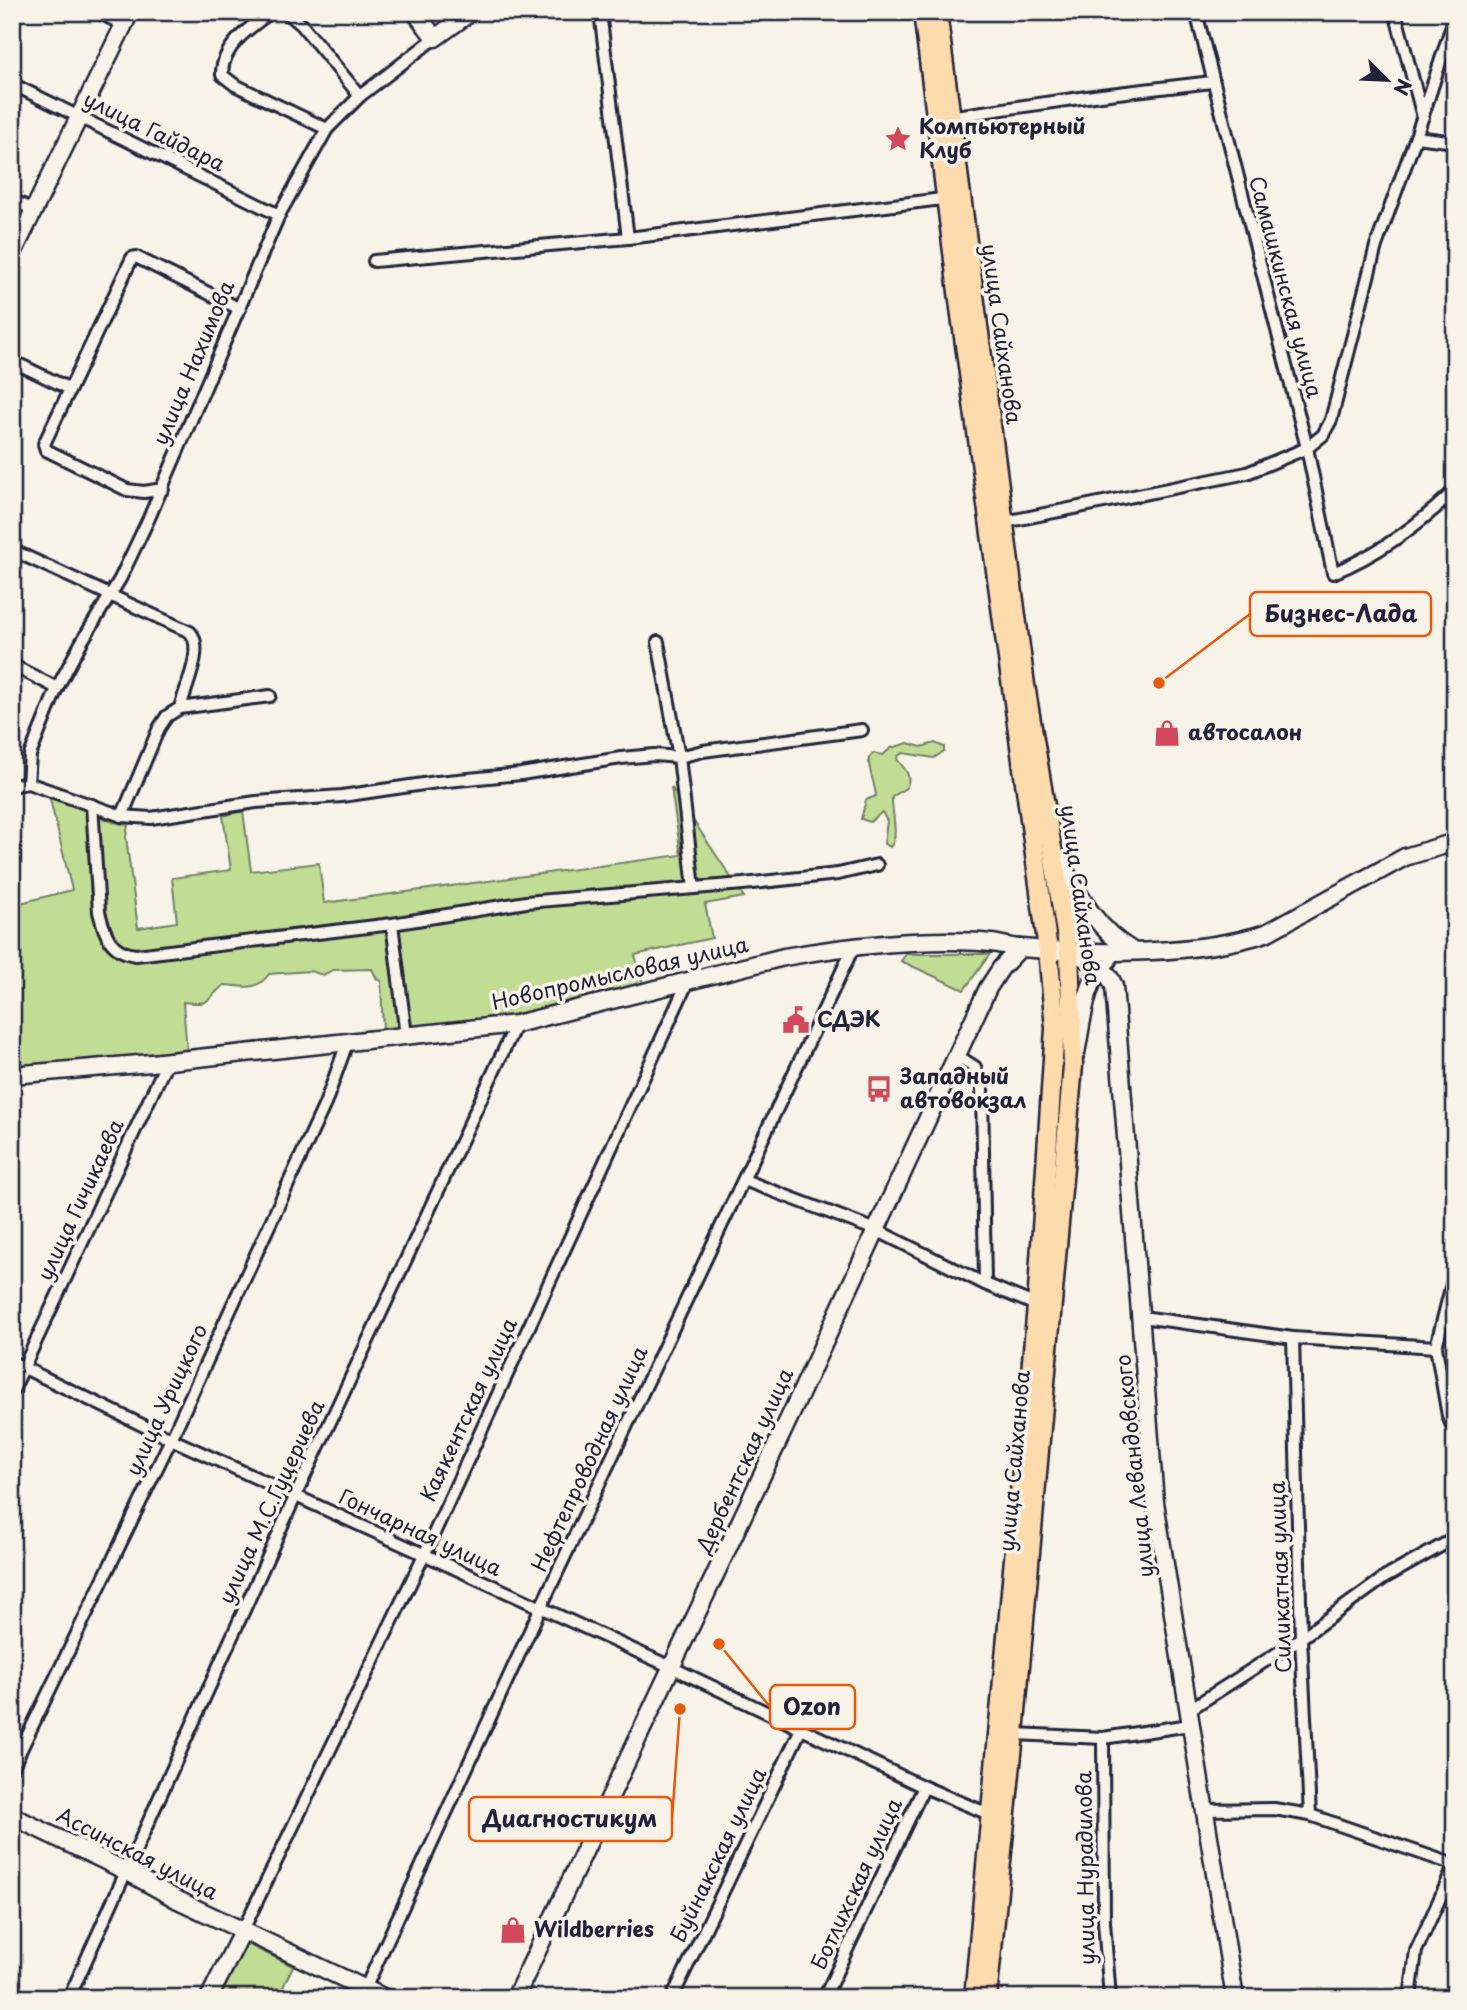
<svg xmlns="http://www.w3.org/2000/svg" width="1467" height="2010" font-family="'Playpen Sans',sans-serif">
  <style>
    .green { fill: #c1dd94; stroke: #728068; stroke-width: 2 }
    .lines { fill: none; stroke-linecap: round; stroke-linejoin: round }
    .street-casing { stroke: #22223b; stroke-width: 16 }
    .secondary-casing { stroke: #22223b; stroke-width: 21 }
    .primary-casing { stroke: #22223b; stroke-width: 23 }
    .street { stroke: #f7f3e8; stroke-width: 10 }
    .secondary { stroke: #f7f3e8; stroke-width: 16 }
    .primary { stroke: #fedbac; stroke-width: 18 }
    .labels { text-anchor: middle; stroke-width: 7; stroke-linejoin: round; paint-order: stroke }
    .poi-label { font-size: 21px; font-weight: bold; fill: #22223b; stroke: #f7f3e8; text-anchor: start }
    .street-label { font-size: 21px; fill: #22223b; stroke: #f7f3e8 }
    .leader { fill: none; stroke: #e8590c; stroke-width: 2.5 }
    .callout-dot { fill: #e8590c; stroke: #f7f3e8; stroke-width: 2.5 }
    .callout { fill: #f7f3e8; stroke: #e8590c; stroke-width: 2.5 }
    .callout-label { font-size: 23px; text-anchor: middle; font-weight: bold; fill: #22223b }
  </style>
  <rect width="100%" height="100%" fill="#f7f3e8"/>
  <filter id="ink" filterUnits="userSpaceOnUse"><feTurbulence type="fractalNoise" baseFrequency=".0143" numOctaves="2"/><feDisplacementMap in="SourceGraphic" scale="14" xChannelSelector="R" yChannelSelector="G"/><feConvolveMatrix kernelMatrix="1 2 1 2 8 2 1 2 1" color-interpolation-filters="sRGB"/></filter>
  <g filter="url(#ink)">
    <g class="green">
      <path d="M 908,743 L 921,747 L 935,743 L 944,747 L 944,751 L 934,758 L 903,753 L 898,756 L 897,759 C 904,769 912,774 907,787 L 892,797 C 891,811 900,838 890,847 L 884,844 L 887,821 L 882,812 L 870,822 L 861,819 L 866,800 L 876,796 C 875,782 868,771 869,758 L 873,753 L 883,755 L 891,748 Z"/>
      <path d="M 671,787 L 744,897 L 705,904 L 712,938 L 635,955 L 644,987 L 512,1018 L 383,1032 L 381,981 L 377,979 L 372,969 L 333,970 L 323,975 L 310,971 L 269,974 C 256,992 244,986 224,985 C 206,999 213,1006 183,1002 L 187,1052 L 12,1069 L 12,905 L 72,890 L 49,795 L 113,822 L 128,825 L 126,837 L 138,928 L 177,922 L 172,878 L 231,870 L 223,816 L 243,811 L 251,871 L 319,863 L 324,903 L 681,855 Z"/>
      <polygon points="906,954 990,954 964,990 901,961"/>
      <polygon points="242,1942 293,1966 278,1998 216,1998"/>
    </g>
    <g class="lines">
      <defs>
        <g id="street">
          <polyline points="98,12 124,25"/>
          <path d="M 271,12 C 250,27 221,47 222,75 L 235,85 L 327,129"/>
          <polyline points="286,12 301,24 360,96"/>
          <polyline points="600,12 628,238"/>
          <path d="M 1196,12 L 1307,448 L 1333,573 C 1379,554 1419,525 1455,490"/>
          <polyline points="1395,12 1423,117"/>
          <polyline points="12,84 279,215"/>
          <polyline points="948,117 1101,95 1212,82"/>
          <polyline points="1416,137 1455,142"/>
          <polyline points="12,200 34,210"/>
          <polyline points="374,261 628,238 950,198"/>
          <polyline points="12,361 70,389"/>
          <polyline points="163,489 144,492 127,490 46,450 44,444 132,258 136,257 240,309"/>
          <polyline points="1000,523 1247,473 1307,448 1323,435 1331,420 1376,246 1416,137 1455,16"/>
          <path d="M 12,550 L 190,632 C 205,648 185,688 180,708"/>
          <polyline points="658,642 679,757 703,751 862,730"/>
          <polyline points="12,665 57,688"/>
          <polyline points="28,783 30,755 57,688 81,643 120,579 149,518 279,215 327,129 360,96 435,38"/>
          <polyline points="12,786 28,783 122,816 151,818 256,802 342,796 437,782 521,774 621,758 654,755 679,757 694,888"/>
          <path d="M 92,805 L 99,912 C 105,936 111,952 136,955 L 392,924 L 526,902 L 743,884 L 838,874 L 877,865"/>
          <polyline points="122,816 159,728 167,716 180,708 270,696"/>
          <polyline points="392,924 406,1036"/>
          <polyline points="956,1055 975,1067 982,1086 985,1284"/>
          <polyline points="744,1180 876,1230 985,1284 1041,1307"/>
          <polyline points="1455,1272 1436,1347 1448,1416 1455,1433"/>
          <polyline points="1142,1317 1293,1338 1436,1347"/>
          <polyline points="1293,1338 1301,1638 1310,1815"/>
          <polyline points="12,1362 171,1439 671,1667 924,1787 996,1817"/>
          <polyline points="12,1392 167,1062"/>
          <polyline points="1187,1711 1301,1638 1384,1578 1455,1538"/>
          <polyline points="1014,1734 1103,1738 1190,1725"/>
          <polyline points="1103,1738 1104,1922 1110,1998"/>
          <polyline points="12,1768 171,1439 325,1104 347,1043"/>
          <polyline points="1204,1810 1274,1809 1310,1815 1455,1865"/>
          <polyline points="243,1930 424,1555 688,981"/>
          <polyline points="365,1989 540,1609 853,948"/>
          <polyline points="69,1998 295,1497 516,1024"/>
          <polyline points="672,1998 801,1729"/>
          <polyline points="824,1998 924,1787"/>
          <polyline points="1410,1998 1416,1951 1455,1865"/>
        </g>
        <g id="secondary">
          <polyline points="415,12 435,38 471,12"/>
          <polyline points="12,255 130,12"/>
          <path d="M 1053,850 C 1075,886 1092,927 1130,949"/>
          <path d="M 1074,953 C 1092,961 1107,968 1114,986 L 1155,1502 L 1235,1998"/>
          <path d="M 1076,1053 C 1082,1024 1085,979 1108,960"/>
          <path d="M 12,1075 L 151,1063 L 516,1024 L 784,957 C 846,946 928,937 991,943 C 1002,944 1012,948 1022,948 C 1092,955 1200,955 1266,933 L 1405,857 L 1455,842"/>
          <polyline points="12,1816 126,1871 178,1900 385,1998"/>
          <polyline points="209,1998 243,1930"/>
          <polyline points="515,1998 792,1412 988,988 1001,968 1020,948"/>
        </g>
        <g id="primary">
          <polyline points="923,12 960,308 1048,950 1055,1028 1037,1306 974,1998"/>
          <polyline points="937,12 1025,685 1069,951 1073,1065 1014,1734 987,1998"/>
        </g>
      </defs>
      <use href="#street" class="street-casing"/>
      <use href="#secondary" class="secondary-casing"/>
      <use href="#primary" class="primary-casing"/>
      <use href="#street" class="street"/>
      <use href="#secondary" class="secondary"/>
      <use href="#primary" class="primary"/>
    </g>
  </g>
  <defs>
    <symbol id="sight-bare" viewBox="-9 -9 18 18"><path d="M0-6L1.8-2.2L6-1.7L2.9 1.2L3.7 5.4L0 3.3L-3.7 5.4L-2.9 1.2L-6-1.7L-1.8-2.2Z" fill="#d1495b" stroke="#f7f3e8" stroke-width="2.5" paint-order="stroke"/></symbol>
    <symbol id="shop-bare" viewBox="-9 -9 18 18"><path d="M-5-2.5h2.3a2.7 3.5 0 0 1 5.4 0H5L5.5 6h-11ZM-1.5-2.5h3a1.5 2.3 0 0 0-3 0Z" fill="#d1495b" stroke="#f7f3e8" stroke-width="2.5" paint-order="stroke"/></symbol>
    <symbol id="civic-bare" viewBox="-9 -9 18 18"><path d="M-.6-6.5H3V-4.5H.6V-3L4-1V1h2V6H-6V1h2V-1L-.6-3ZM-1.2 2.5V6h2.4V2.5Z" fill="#d1495b" stroke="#f7f3e8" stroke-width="2.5" paint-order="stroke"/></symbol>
    <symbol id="bus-bare" viewBox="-9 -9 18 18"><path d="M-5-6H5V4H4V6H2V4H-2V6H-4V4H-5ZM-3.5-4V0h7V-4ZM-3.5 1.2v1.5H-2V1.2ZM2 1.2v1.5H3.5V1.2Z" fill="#d1495b" stroke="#f7f3e8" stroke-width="2.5" paint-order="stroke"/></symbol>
  </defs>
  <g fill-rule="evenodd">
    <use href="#sight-bare" x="879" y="120" width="38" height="38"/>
    <use href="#shop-bare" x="1148" y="714" width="38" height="38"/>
    <use href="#civic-bare" x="777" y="1001" width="38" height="38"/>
    <use href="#bus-bare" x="860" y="1070" width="38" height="38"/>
    <use href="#shop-bare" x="494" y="1911" width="38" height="38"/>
  </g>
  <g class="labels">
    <g class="poi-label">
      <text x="919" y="134">Компьютерный<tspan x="919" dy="24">Клуб</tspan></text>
      <text x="1188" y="740">автосалон</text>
      <text x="817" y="1027">СДЭК</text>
      <text x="900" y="1084">Западный<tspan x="900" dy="24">автовокзал</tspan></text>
      <text x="534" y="1937">Wildberries</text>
    </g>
    <g class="street-label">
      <text transform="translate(154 132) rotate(26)" y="7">улица Гайдара</text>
      <text transform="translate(1285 287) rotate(75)" y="7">Самашкинская улица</text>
      <text transform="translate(1001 334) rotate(82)" y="7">улица Сайханова</text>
      <text transform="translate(194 363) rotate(-67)" y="7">улица Нахимова</text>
      <text transform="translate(1080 895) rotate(82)" y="7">улица Сайханова</text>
      <text transform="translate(620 974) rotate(-13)" y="7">Новопромысловая улица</text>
      <text transform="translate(81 1200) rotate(-65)" y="7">улица Гичикаева</text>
      <text transform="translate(167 1400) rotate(-65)" y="7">улица Урицкого</text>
      <text transform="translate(469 1410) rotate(-65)" y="7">Каякентская улица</text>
      <text transform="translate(590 1459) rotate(-65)" y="7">Нефтепроводная улица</text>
      <text transform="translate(745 1461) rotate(-65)" y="7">Дербентская улица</text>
      <text transform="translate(1015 1461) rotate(-85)" y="7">улица Сайханова</text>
      <text transform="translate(1135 1466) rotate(-96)" y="7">улица Левандовского</text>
      <text transform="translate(272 1502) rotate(-65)" y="7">улица М.С.Гуцериева</text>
      <text transform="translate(420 1533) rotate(25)" y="7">Гончарная улица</text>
      <text transform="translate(1281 1577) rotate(-92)" y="7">Силикатная улица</text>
      <text transform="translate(137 1854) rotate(27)" y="7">Ассинская улица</text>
      <text transform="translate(719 1855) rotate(-64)" y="7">Буйнакская улица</text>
      <text transform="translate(1086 1868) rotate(-91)" y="7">улица Нурадилова</text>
      <text transform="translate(857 1884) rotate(-65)" y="7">Ботлихская улица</text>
    </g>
  </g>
  <path class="leader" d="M1159 683L1250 614M719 1644L770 1707M680 1709L672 1819"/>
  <g class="callout-dot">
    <circle cx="1159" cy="683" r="7"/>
    <circle cx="719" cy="1644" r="7"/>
    <circle cx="680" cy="1709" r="7"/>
  </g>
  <g class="callout">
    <rect x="1250" y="592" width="181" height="44" rx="7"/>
    <rect x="770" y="1685" width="85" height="44" rx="7"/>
    <rect x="469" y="1797" width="203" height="44" rx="7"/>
  </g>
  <g class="callout-label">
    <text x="1341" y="622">Бизнес-Лада</text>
    <text x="812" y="1715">Ozon</text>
    <text x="570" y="1827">Диагностикум</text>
  </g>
  <rect width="1467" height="2010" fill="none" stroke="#f7f3e8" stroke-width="42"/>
  <rect x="21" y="21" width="1425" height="1968" fill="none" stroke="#22223b" stroke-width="2.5" filter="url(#ink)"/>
  <g transform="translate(1387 80) rotate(114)" stroke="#f7f3e8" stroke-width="5" paint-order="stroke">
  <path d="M0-5L12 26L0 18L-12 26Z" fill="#22223b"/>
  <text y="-10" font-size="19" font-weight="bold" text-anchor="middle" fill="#22223b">N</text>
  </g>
</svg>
